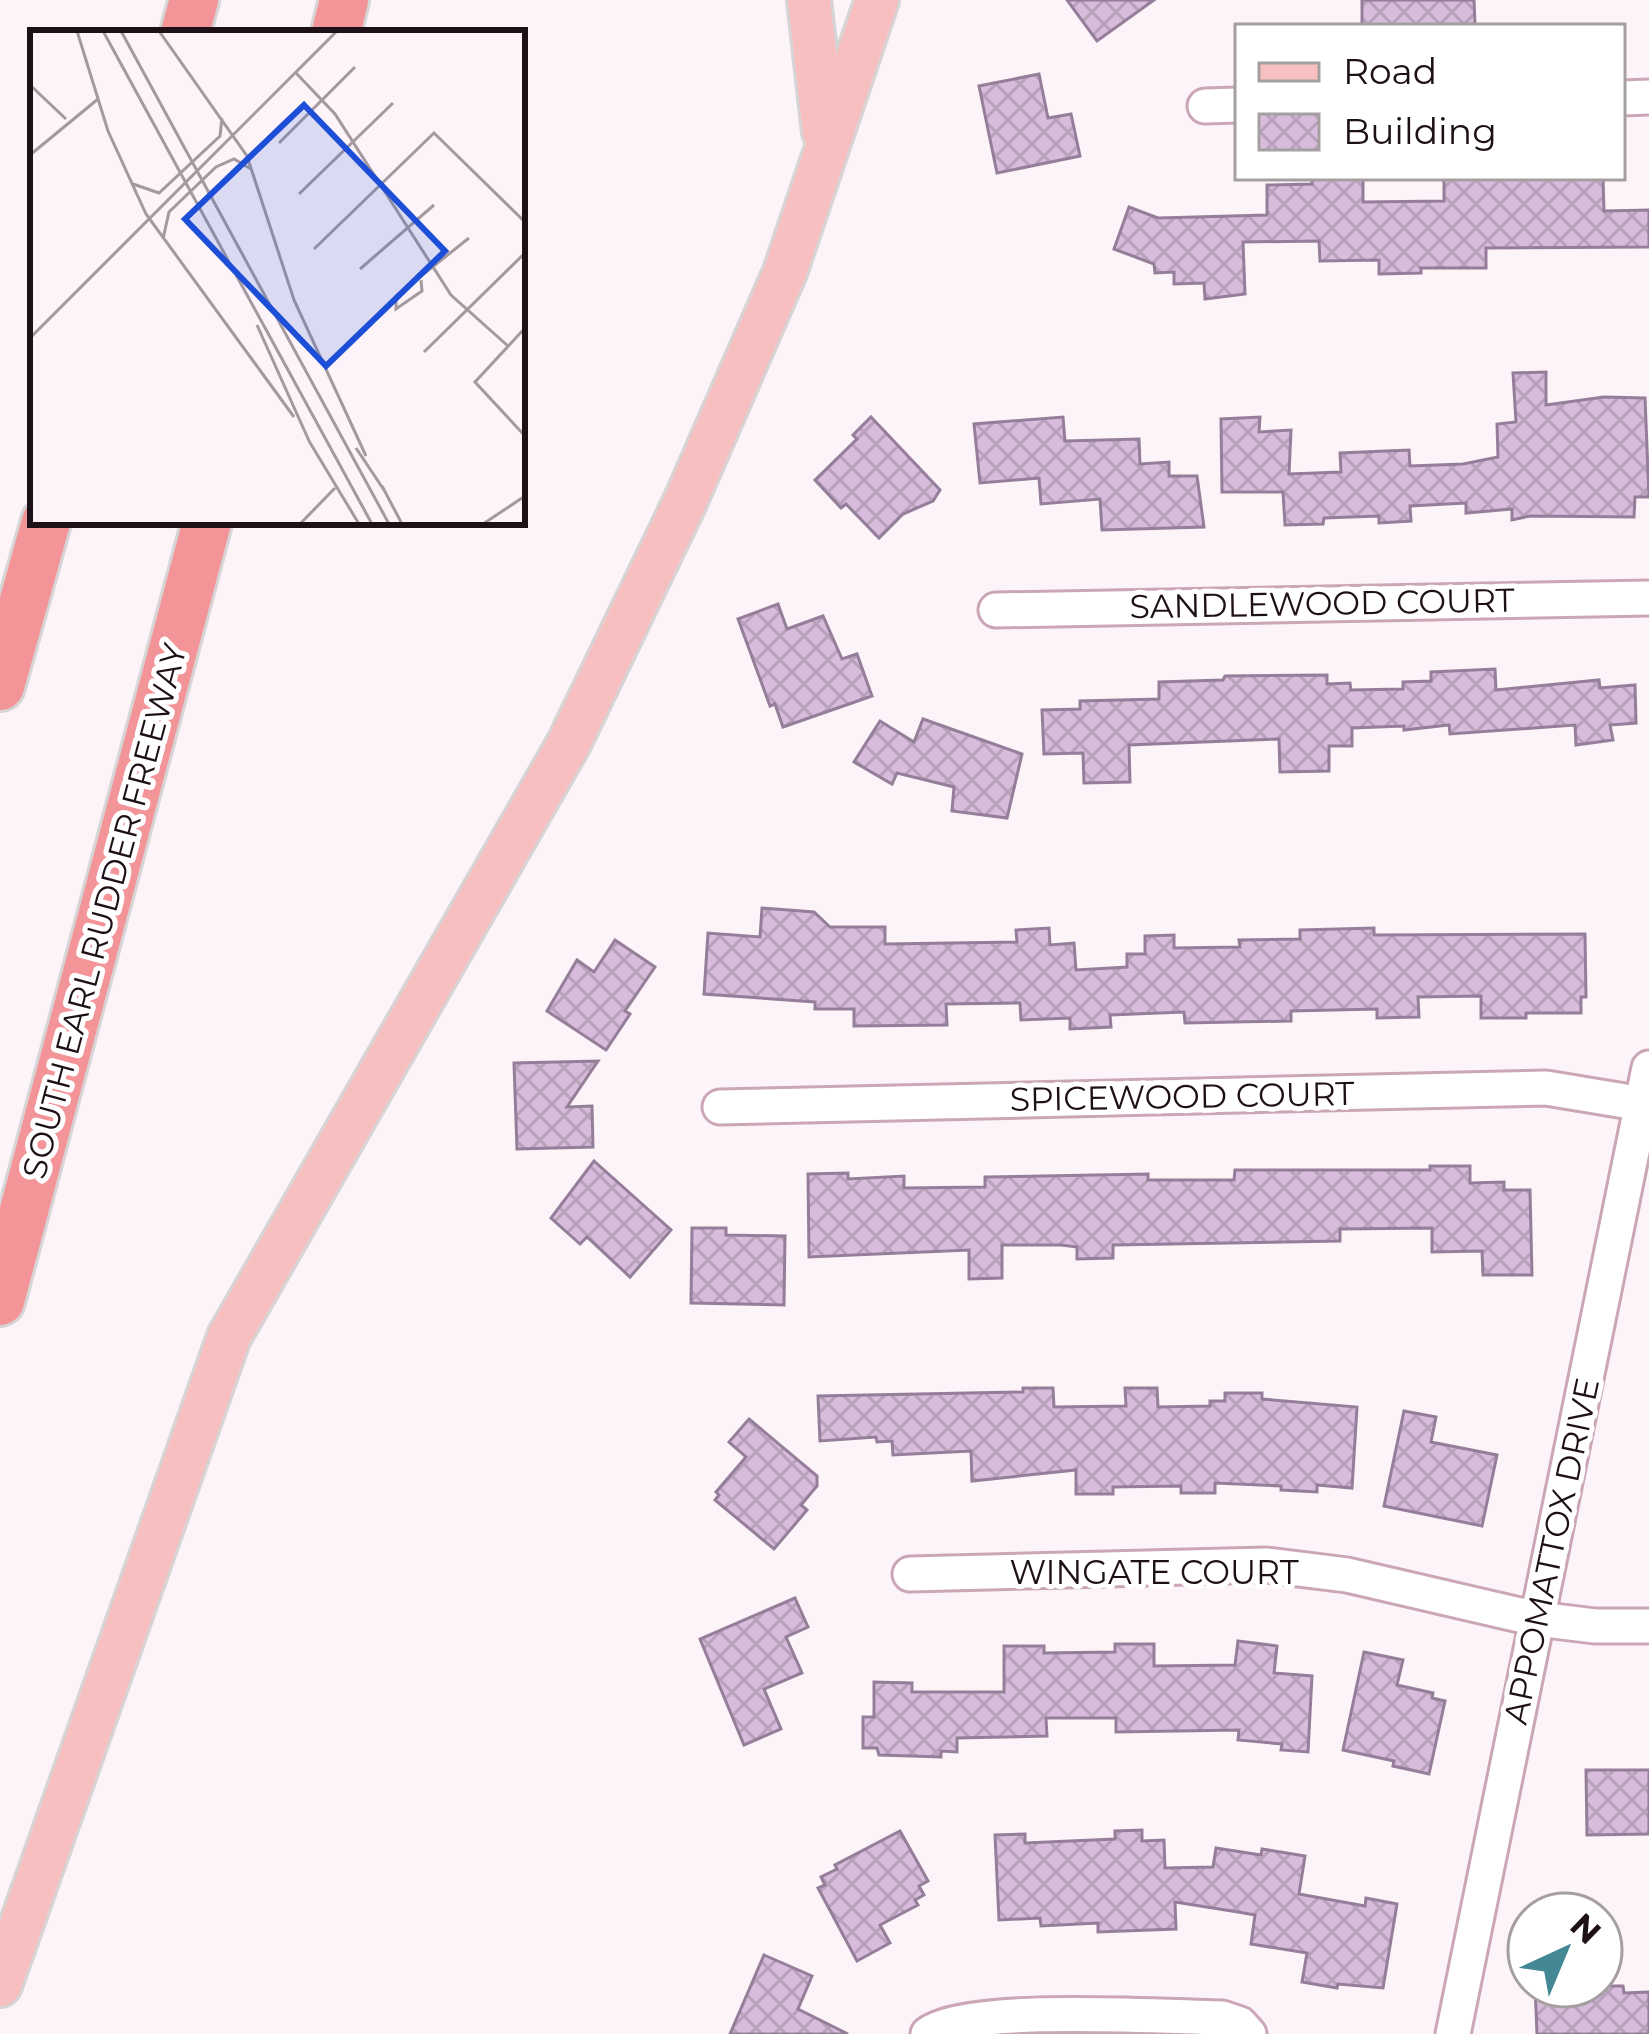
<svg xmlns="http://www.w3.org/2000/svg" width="1649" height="2034" font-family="Montserrat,sans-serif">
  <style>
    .building { fill: url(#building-cross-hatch); stroke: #957e99; stroke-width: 3 }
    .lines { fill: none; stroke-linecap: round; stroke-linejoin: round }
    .minor-casing { stroke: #cba6b7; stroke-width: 39 }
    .major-casing { stroke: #d6d4d5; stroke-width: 48 }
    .highway-casing { stroke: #d6d4d5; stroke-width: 54 }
    .minor { stroke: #fff; stroke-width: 33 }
    .major { stroke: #f8bfc1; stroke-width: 42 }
    .highway { stroke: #f39498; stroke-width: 48 }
    .labels { text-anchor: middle; stroke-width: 10; stroke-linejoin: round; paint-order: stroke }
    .street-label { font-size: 33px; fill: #1d1017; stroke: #fff }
    .inset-road { fill: none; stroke: #a3999e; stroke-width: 3 }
    .view { fill: #1d4ed8; fill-opacity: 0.15; stroke: #1d4ed8; stroke-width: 6 }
    .inset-edge { fill: none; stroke: #1d1017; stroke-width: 6 }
  </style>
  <defs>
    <pattern id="building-cross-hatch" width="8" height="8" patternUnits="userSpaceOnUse" patternTransform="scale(3)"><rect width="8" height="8" fill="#d7bddb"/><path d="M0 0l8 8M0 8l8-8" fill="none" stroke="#b8a1bb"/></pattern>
  </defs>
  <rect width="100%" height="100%" fill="#fcf4f8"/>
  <g class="building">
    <polygon points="1067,0 1154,0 1097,41"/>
    <polygon points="1362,0 1474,0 1475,24 1362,25"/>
    <polygon points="1039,74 1048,118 1071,114 1080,156 997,173 979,86"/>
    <polygon points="1312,177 1363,177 1363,202 1444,201 1444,177 1603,177 1604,211 1649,210 1649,247 1486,248 1486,268 1421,268 1421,273 1379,274 1379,260 1320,261 1319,241 1243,242 1245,294 1205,299 1204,283 1174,284 1174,272 1155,273 1154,264 1114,249 1129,207 1158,218 1267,215 1267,185 1312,184"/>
    <polygon points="1546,372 1546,405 1604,397 1645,398 1649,497 1635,497 1634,517 1530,516 1512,520 1512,509 1466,513 1466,503 1410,506 1411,521 1379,523 1379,516 1324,518 1323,524 1285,525 1283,492 1222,492 1221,419 1260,417 1259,432 1291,430 1289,474 1341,472 1340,453 1409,450 1410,466 1463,464 1498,457 1497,424 1516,422 1513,373"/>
    <polygon points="871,417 940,490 933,501 903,514 879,538 846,504 841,508 815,480 857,439 853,435"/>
    <polygon points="1063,417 1065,441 1139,439 1140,464 1169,462 1169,476 1197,476 1204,527 1102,530 1100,499 1041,504 1039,478 980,483 974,424"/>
    <polygon points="778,604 787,629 823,616 842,659 857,654 872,696 783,727 775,704 770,706 738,619"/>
    <polygon points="1495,669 1496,690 1599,680 1600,688 1635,685 1636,723 1610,725 1613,740 1576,745 1575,725 1450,734 1449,725 1404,730 1404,726 1352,728 1352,746 1329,746 1329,771 1280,772 1279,739 1129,745 1130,782 1084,783 1083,753 1044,754 1042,710 1080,709 1080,701 1159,699 1159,682 1223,680 1225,676 1327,675 1327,684 1350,683 1351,690 1403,689 1403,682 1431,681 1431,672"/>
    <polygon points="923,719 1022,754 1007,818 952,811 954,787 897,773 892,784 854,762 880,721 914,742"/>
    <polygon points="762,908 814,912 830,927 885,927 885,944 1017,942 1016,930 1049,928 1050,945 1074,943 1076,970 1127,967 1127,954 1145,954 1145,936 1174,935 1174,948 1240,947 1239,940 1300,939 1300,930 1374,928 1374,935 1585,934 1586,997 1581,997 1581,1013 1526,1013 1526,1018 1481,1018 1481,996 1418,997 1419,1017 1377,1018 1377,1009 1291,1011 1291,1021 1185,1023 1184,1012 1110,1015 1111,1027 1070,1029 1070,1018 1021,1020 1020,1003 946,1004 947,1025 854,1026 854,1009 815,1009 815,1002 704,994 708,933 760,937"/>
    <polygon points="615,940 655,967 625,1011 630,1014 606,1050 547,1011 577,960 594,972"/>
    <polygon points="598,1061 567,1107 592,1106 593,1147 517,1149 514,1063"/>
    <polygon points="594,1161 671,1230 630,1277 587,1237 580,1244 551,1218"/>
    <polygon points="1430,1166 1470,1166 1470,1183 1504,1182 1504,1190 1530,1190 1532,1275 1483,1275 1482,1251 1432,1252 1432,1228 1340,1229 1340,1241 1113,1245 1113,1258 1077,1259 1077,1247 1061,1245 1002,1245 1002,1278 969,1279 969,1250 809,1257 808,1174 848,1173 848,1179 904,1176 904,1188 985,1187 985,1177 1148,1174 1148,1180 1234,1180 1235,1170 1430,1170"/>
    <polygon points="692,1228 726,1228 726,1235 785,1236 784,1305 691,1303"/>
    <polygon points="1023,1388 1053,1388 1054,1407 1126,1406 1125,1388 1157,1388 1158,1407 1210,1406 1210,1401 1225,1401 1225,1393 1262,1393 1262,1399 1357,1407 1352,1488 1317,1485 1317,1492 1281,1490 1281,1486 1215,1483 1215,1493 1181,1493 1181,1486 1113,1487 1113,1494 1076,1494 1076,1470 972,1481 971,1451 893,1455 892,1441 877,1442 876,1437 820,1441 818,1396 1023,1392"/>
    <polygon points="1404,1411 1436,1417 1431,1442 1497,1455 1482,1526 1384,1506"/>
    <polygon points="749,1419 817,1476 817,1486 801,1505 807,1510 774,1549 715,1500 719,1495 716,1492 746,1457 729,1442"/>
    <polygon points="795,1598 808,1627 786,1637 802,1673 764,1689 781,1729 744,1745 700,1639"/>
    <polygon points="1238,1641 1277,1646 1274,1673 1312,1676 1308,1752 1281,1750 1282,1744 1238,1740 1239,1730 1116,1732 1116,1718 1046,1718 1047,1736 957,1738 957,1752 941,1751 941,1757 879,1755 877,1748 863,1748 863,1717 874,1717 874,1682 912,1683 912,1692 1004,1692 1004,1646 1044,1646 1044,1653 1115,1652 1115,1644 1154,1644 1154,1666 1235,1665"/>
    <polygon points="1364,1652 1403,1660 1397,1685 1433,1693 1432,1698 1445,1701 1429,1774 1393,1766 1394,1761 1343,1750"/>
    <polygon points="1586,1770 1649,1770 1649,1834 1587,1835"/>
    <polygon points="1142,1830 1142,1841 1164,1840 1165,1868 1213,1867 1216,1848 1261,1855 1262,1849 1305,1856 1299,1894 1365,1906 1366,1898 1397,1904 1383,1988 1338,1984 1337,1988 1302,1982 1307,1953 1251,1944 1255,1915 1238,1912 1175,1902 1176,1929 1098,1932 1098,1923 1041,1926 1040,1918 999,1920 995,1835 1025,1834 1025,1843 1115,1839 1115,1831"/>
    <polygon points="900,1831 928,1881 919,1886 924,1895 915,1900 918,1905 880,1925 890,1943 857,1961 818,1888 825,1885 821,1877 837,1869 835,1865"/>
    <polygon points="764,1955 812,1976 798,2009 848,2034 730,2034"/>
    <polygon points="1535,1986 1623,1986 1624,1993 1649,1992 1649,2034 1537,2034"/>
  </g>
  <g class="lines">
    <defs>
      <g id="minor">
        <polyline points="1622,98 1649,97"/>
        <polyline points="1205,106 1238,105"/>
        <polyline points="996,610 1649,598"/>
        <polyline points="720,1107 1546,1088 1649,1105"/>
        <polyline points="910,1574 1266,1565 1347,1575 1537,1619 1595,1626 1649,1626"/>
        <path d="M 928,2034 C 967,2004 1164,2017 1222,2018 L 1240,2024 L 1249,2034"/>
        <polyline points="1453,2034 1649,1068"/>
      </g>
      <g id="major">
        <polyline points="809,0 824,132"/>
        <polyline points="0,1985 229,1337 569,743 685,502 785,272 877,0"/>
      </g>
      <g id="highway">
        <polyline points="185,33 194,0"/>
        <polyline points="336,33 344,0"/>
        <polyline points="0,686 46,522"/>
        <polyline points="0,1301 207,522"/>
      </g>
    </defs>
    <use href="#minor" class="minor-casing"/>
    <use href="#major" class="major-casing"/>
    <use href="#highway" class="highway-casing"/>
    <use href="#minor" class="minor"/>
    <use href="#major" class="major"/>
    <use href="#highway" class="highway"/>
  </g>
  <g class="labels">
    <g class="street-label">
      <text transform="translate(1322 603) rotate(-1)" y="12">SANDLEWOOD COURT</text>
      <text transform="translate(104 911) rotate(-75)" y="12">SOUTH EARL RUDDER FREEWAY</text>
      <text transform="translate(1182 1096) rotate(-1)" y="12">SPICEWOOD COURT</text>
      <text transform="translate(1551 1551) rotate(-78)" y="12">APPOMATTOX DRIVE</text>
      <text x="1154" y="1584">WINGATE COURT</text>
    </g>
  </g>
  <g transform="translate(30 30)">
    <rect width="495" height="495" fill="#fcf4f8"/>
    <path class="inset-road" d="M 47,1 L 78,101 L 116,184 L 264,387M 73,1 L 342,494M 91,1 L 359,494M 129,1 L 217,126 L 264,270 L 336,426M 266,43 L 305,84 L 421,265 L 478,316M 0,55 L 36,89M 249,113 L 325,37M 0,125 L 68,69M 103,154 L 129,163 L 190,106 L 192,88M 269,164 L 363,73M 133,209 L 139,182 L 186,137 L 204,129 L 221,139M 284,219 L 404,103 L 495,192M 330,239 L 404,175M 391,250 L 392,261 L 366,279 L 366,266 L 439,208M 227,295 L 280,413M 495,298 L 445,352 L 495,406M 0,308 L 307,1M 394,322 L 495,223M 279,411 L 329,494M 326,418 L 354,460M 352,456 L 372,494M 270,494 L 305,458M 453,494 L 495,466"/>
    <path class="view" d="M 274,75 L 415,221 L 296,336 L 155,189 Z"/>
    <rect width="495" height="495" class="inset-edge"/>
  </g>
  <rect x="1235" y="24" width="390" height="156" fill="#ffffff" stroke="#a59fa2" stroke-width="3"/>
  <rect x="1259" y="63" width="60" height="18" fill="#f8bfc1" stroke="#a59fa2" stroke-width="3"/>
  <text x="1343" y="84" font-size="36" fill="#1d1017">Road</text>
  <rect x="1259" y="114" width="60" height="36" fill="url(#building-cross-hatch)" stroke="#a59fa2" stroke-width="3"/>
  <text x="1343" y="144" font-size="36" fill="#1d1017">Building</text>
  <g transform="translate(1565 1950) rotate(44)"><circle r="57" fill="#ffffff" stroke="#a59fa2" stroke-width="3"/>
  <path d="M0-9L21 45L0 30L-21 45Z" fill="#438894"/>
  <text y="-18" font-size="33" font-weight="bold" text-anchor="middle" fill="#1d1017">N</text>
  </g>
</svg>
